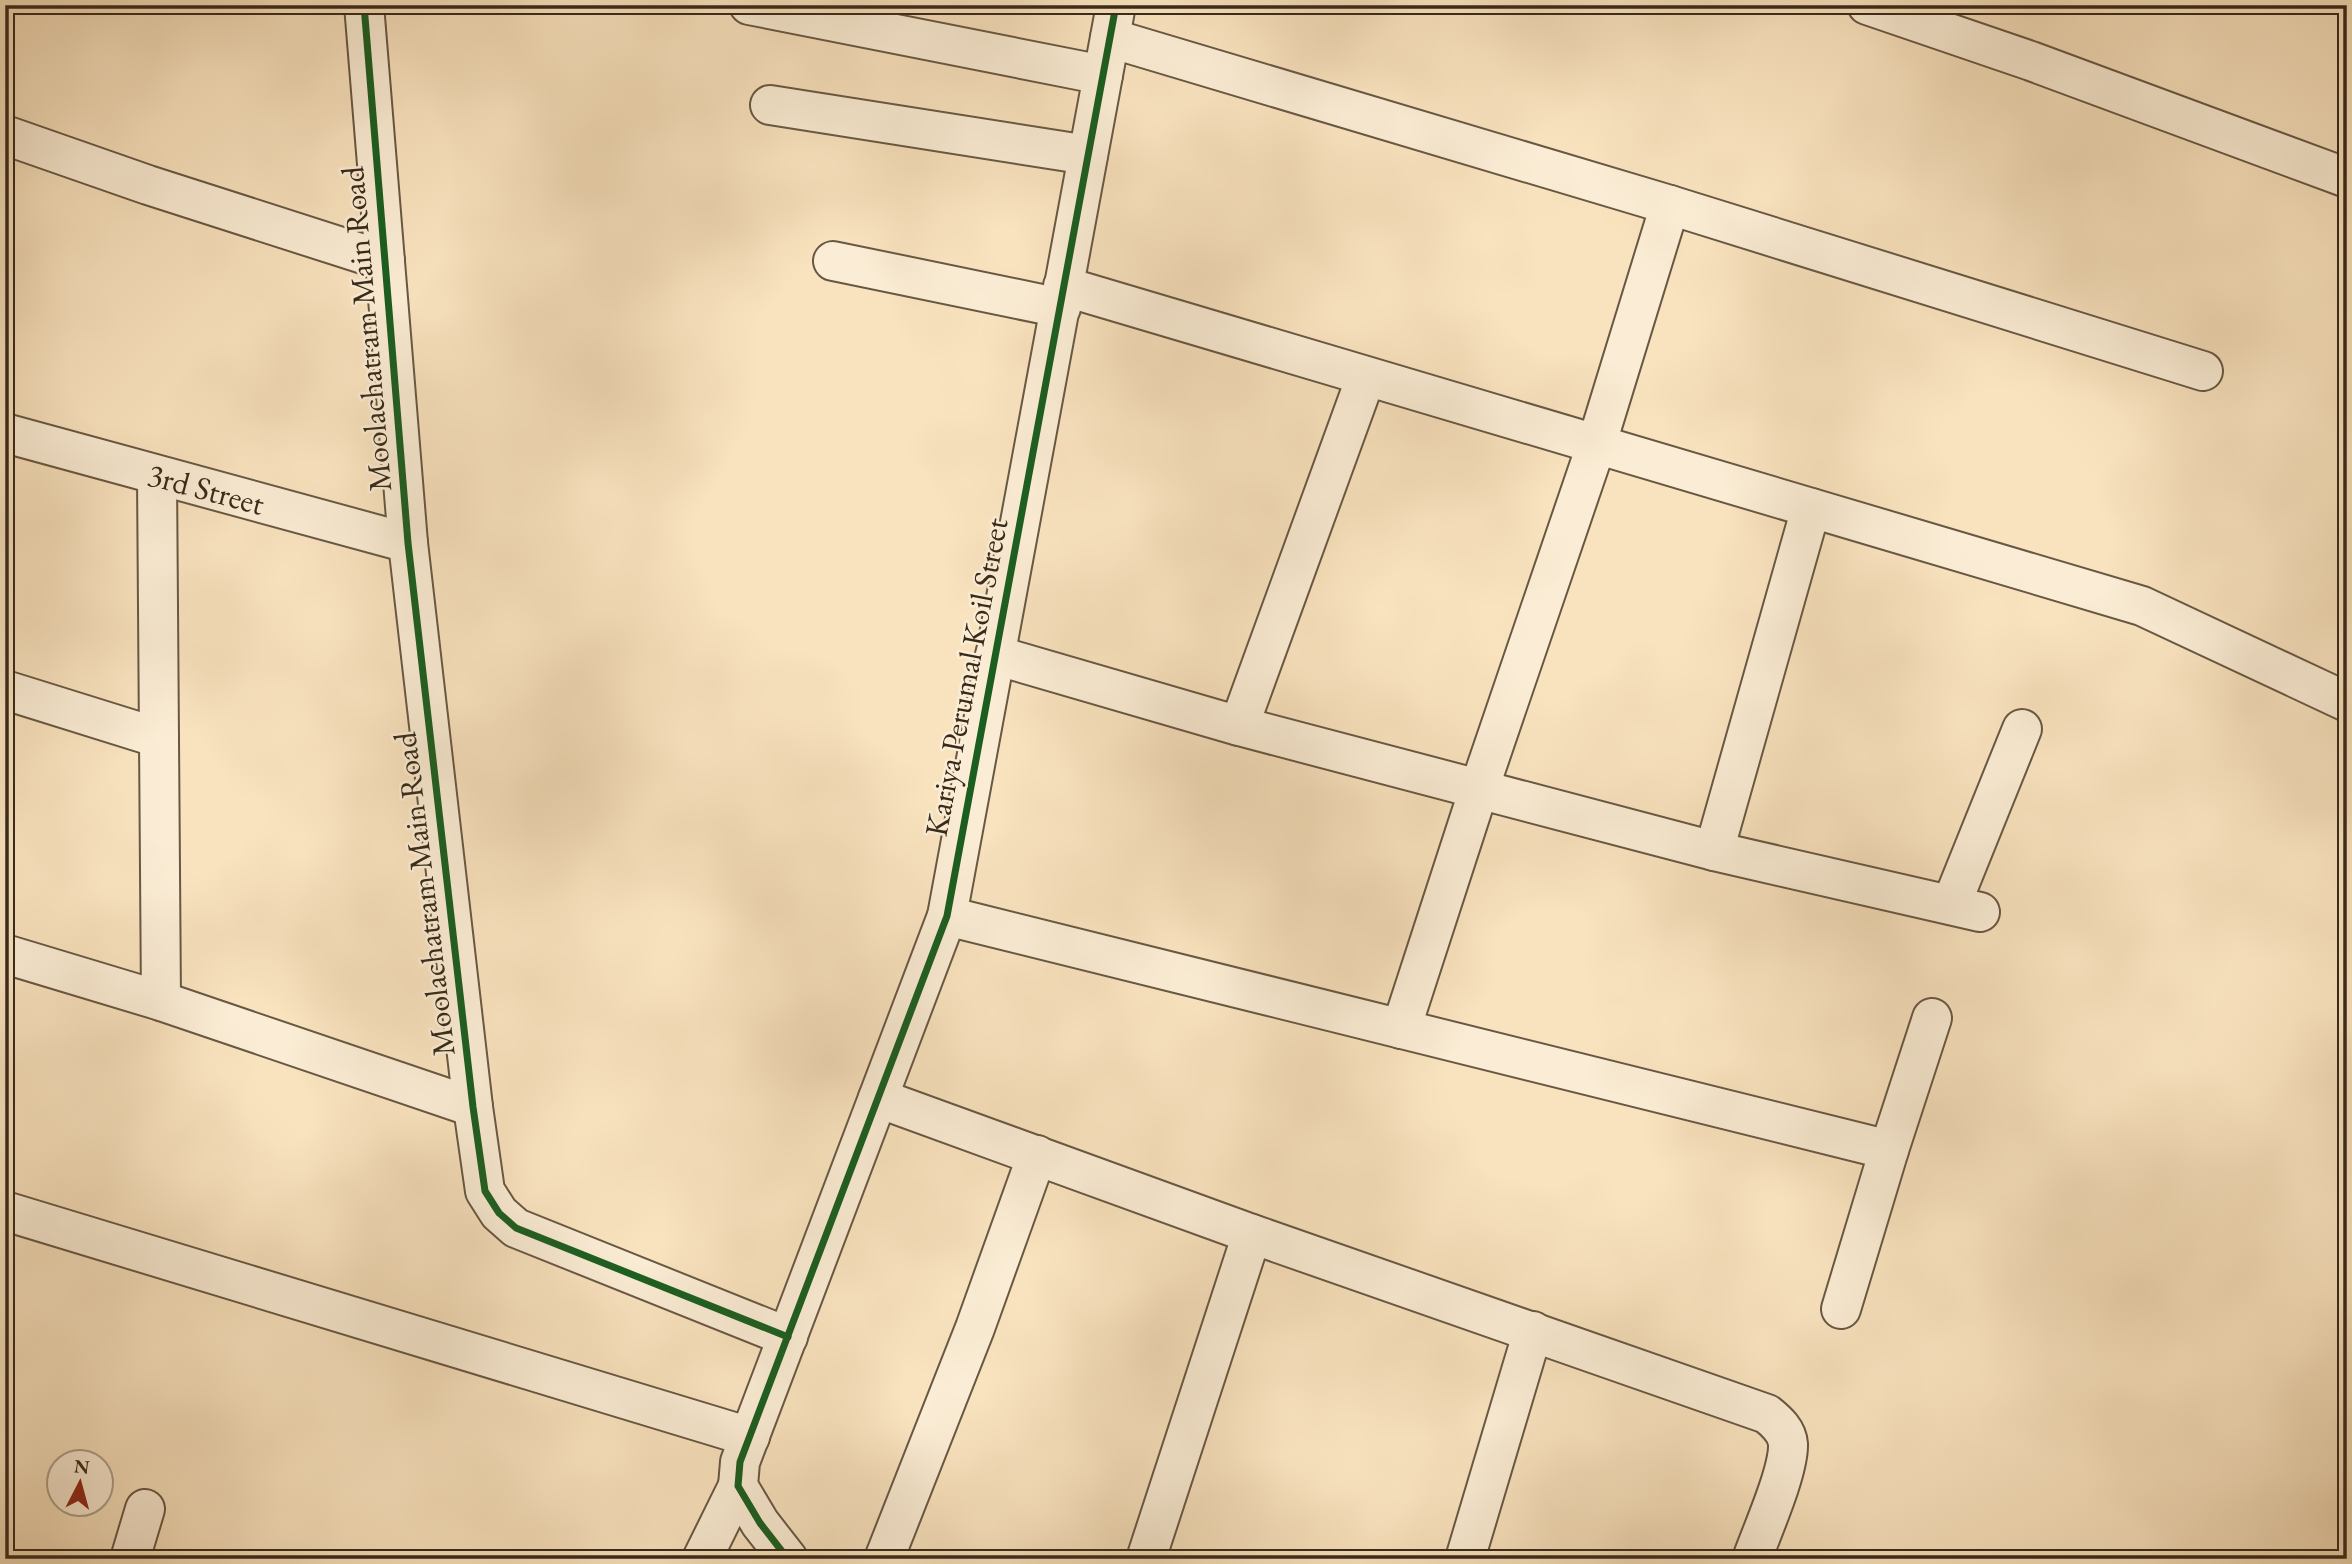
<svg xmlns="http://www.w3.org/2000/svg" width="2352" height="1564" font-family="'EB Garamond',serif">
  <style>
    .lines { fill: none; stroke-linecap: round; stroke-linejoin: round }
    .minor-casing { stroke: #685843; stroke-width: 42 }
    .minor { stroke: #fbedd5; stroke-width: 38 }
    .cycleway-casing { stroke: #fbedd5; stroke-width: 11 }
    .cycleway { stroke: #1b5e20; stroke-width: 7 }
    .labels { text-anchor: middle; stroke-width: 5; stroke-linejoin: round; paint-order: stroke }
    .street-label { font-size: 32px; fill: #382a1a; stroke: #fbedd5 }
  </style>
  <rect width="100%" height="100%" fill="#f9e3bf"/>
  <filter id="stains"><feTurbulence type="fractalNoise" baseFrequency=".00286" numOctaves="4"/><feColorMatrix values="0 0 0 0 .2 0 0 0 0 .09 0 0 0 0 .02 0 0 0 .5 -.17"/></filter>
  <radialGradient id="worn" r=".72"><stop offset=".6" stop-color="#630" stop-opacity="0"/><stop offset="1" stop-color="#630" stop-opacity=".3"/></radialGradient>
  <g class="lines">
    <defs>
      <g id="minor">
        <polyline points="364,5 408,543 473,1107 485,1191 499,1213 516,1228 788,1337"/>
        <polyline points="749,5 1103,75"/>
        <polyline points="1867,5 2031,61 2347,178"/>
        <polyline points="1110,38 1670,205 2203,371"/>
        <polyline points="770,105 1088,155"/>
        <polyline points="5,135 148,185 385,261"/>
        <polyline points="833,261 1061,308"/>
        <polyline points="1063,286 2142,606 2347,702"/>
        <polyline points="5,433 408,543"/>
        <polyline points="157,476 161,1001"/>
        <polyline points="995,655 1239,726 1714,851 1980,912"/>
        <polyline points="5,690 159,738"/>
        <polyline points="1239,726 1366,377"/>
        <polyline points="1714,851 1811,508"/>
        <polyline points="1951,905 2022,729"/>
        <polyline points="947,916 1889,1150"/>
        <polyline points="5,954 161,1001 473,1107"/>
        <polyline points="1401,1029 1479,789 1596,446 1670,205"/>
        <path d="M 878,1098 L 1252,1234 L 1767,1414 C 1777,1422 1787,1431 1788,1444 C 1789,1471 1762,1531 1752,1559"/>
        <polyline points="5,1211 750,1437"/>
        <polyline points="1841,1309 1889,1150 1932,1018"/>
        <polyline points="130,1559 145,1509"/>
        <polyline points="702,1559 738,1486"/>
        <polyline points="788,1559 760,1523 738,1486 740,1462 947,916 1116,5"/>
        <polyline points="884,1559 975,1328 1037,1155"/>
        <polyline points="1146,1559 1252,1234"/>
        <polyline points="1465,1559 1533,1331"/>
      </g>
    </defs>
    <use href="#minor" class="minor-casing"/>
    <use href="#minor" class="minor"/>
    <defs>
      <g id="cycleway">
        <polyline points="364,5 408,543 473,1107 485,1191 499,1213 516,1228 788,1337"/>
        <polyline points="788,1559 760,1523 738,1486 740,1462 947,916 1116,5"/>
      </g>
    </defs>
    <use href="#cycleway" class="cycleway-casing"/>
    <use href="#cycleway" class="cycleway"/>
  </g>
  <g class="labels">
    <g class="street-label">
      <text transform="translate(366 329) rotate(-95)" y="11">Moolachatram Main Road</text>
      <text transform="translate(206 489) rotate(15)" y="11">3rd Street</text>
      <text transform="translate(966 677) rotate(-79)" y="11">Kariya Perumal Koil Street</text>
      <text transform="translate(424 894) rotate(-97)" y="11">Moolachatram Main Road</text>
    </g>
  </g>
  <rect width="2352" height="1564" fill="none" stroke="#f9e3bf" stroke-width="28"/>
  <rect x="7" y="7" width="2338" height="1550" fill="none" stroke="#382a1a" stroke-width="3.5"/>
  <rect x="14" y="14" width="2324" height="1536" fill="none" stroke="#382a1a" stroke-width="2"/>
  <g transform="translate(80 1483) rotate(6)"><circle r="33" fill="#fbedd5" stroke="#ad9f8a" stroke-width="2"/>
  <path d="M0-5L12 26L0 18L-12 26Z" fill="#8f2418"/>
  <text y="-10" font-size="19" font-weight="bold" text-anchor="middle" fill="#382a1a">N</text>
  </g>
  <rect width="100%" height="100%" filter="url(#stains)"/>
  <rect width="100%" height="100%" fill="url(#worn)"/>
</svg>
